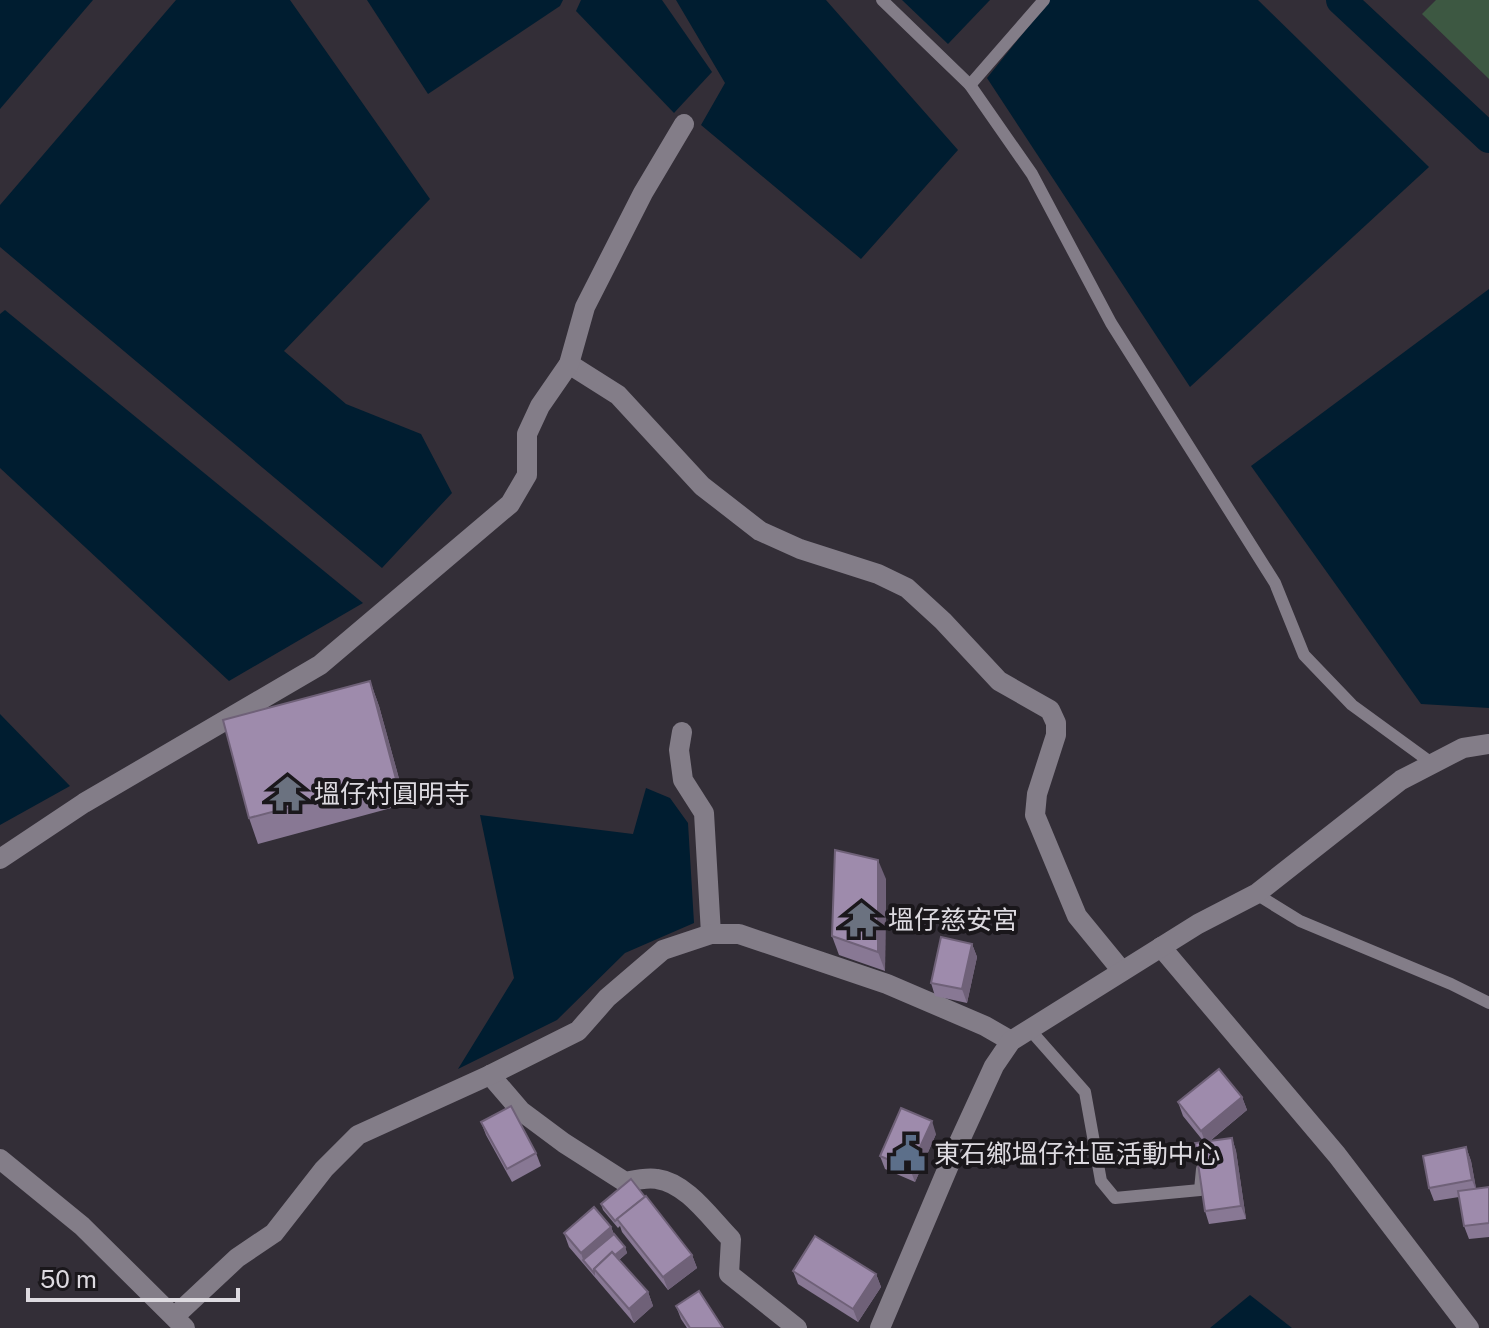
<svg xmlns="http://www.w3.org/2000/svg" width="1489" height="1328" font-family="'Public Sans','Noto Sans TC',sans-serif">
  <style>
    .green { fill: #3d5842 }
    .water { fill: #001d30 }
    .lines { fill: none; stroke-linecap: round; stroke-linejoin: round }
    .canal { stroke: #001d30; stroke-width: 30 }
    .service { stroke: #837d88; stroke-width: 12 }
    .minor { stroke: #837d88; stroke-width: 20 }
    .secondary { stroke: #837d88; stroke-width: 20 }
    .wall { fill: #887894 }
    .shaded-wall { fill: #6f6178 }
    .building { fill: #9e8bac; stroke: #6f6178; stroke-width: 2 }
    .labels { text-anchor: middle; stroke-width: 8; stroke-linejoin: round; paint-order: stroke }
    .poi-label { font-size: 26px; fill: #dddae0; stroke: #1a171b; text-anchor: start }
  </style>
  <rect width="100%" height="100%" fill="#332e37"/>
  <polygon class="green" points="1436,0 1489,0 1489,79 1422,14"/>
  <g class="water">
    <polygon points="0,0 93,0 0,109"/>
    <polygon points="176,0 290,0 430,199 284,351 346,404 421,434 452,493 382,568 0,247 0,205"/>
    <polygon points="367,0 563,0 560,6 428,94"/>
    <polygon points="581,0 662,0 712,72 674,113 576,11"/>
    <polygon points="676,0 826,0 958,150 861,259 701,125 725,83"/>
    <polygon points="902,0 990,0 948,44"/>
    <polygon points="1050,0 1258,0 1429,167 1190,387 987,78"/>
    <polygon points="1489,289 1489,708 1421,704 1251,466"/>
    <polygon points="5,310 363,603 229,681 0,468 0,314"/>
    <polygon points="0,714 70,786 0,825"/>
    <polygon points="646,788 670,798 688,823 694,923 625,953 557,1020 458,1069 514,978 480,815 633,834"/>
    <polygon points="1250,1295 1292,1328 1210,1328"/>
  </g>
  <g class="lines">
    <polyline class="canal" points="1341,0 1489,138"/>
    <g class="service">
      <polyline points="882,0 970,85 1032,174 1111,323 1275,583 1304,655 1352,705 1433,764"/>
      <polyline points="970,85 1044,0"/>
      <polyline points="1256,894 1300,921 1451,984 1489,1003"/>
      <polyline points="1031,1031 1085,1092 1101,1181 1115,1198 1200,1190 1202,1169"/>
    </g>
    <g class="minor">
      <polyline points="569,364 618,395 702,486 760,531 800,549 878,574 907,588 943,621 999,681 1050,710 1056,723 1056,735 1037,794 1035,815 1077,916 1122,971"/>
      <polyline points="682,732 679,750 683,780 704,813 711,934"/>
      <polyline points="0,859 84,803 320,665 510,504 527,475 527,434 540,406 569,364 585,307 643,193 684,124"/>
      <polyline points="1161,947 1337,1155 1469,1328"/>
      <path d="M 490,1075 L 521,1111 L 564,1143 L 625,1182 C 635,1180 647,1177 657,1179 C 687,1183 711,1219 731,1239 L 729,1274 L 797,1328"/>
      <polyline points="175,1316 237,1258 274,1233 324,1169 358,1135 490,1075 578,1031 607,998 663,950 711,934 739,934 887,984 985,1026 1011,1041"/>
      <polyline points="880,1328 955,1151 994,1066 1011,1041 1198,924 1256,894 1401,780 1463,748 1489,744"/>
    </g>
    <polyline class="secondary" points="0,1159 82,1226 185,1328"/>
  </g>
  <g class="wall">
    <polygon points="370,681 379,706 406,804 258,844 249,818"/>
    <polygon points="886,879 885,971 839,955 832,936"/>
    <polygon points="972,944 977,957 967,1003 935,996 931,983"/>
    <polygon points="1242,1097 1247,1110 1210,1141 1232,1138 1236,1151 1246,1219 1209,1224 1205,1211 1204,1142 1183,1116 1178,1102"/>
    <polygon points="481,1122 536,1153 541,1166 512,1182 486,1135"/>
    <polygon points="936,1134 915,1182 885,1169 880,1156"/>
    <polygon points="1466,1147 1471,1161 1476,1189 1489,1187 1489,1237 1469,1239 1464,1226 1459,1197 1434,1201 1429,1188"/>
    <polygon points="601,1204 692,1255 697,1268 668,1290 622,1232 620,1226 618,1228 603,1210"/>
    <polygon points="611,1227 614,1234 625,1247 627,1253 619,1260 648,1292 653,1306 634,1323 569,1247 564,1233"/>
    <polygon points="793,1271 876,1274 881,1287 858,1322 798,1284"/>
    <polygon points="676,1306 723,1328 687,1328 681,1319"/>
  </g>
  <g class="shaded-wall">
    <polygon points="370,681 379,706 406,804 396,779"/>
    <polygon points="878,860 886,879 885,971 878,952"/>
    <polygon points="972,944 977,957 967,1003 962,989"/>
    <polygon points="1242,1097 1247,1110 1206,1144 1201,1131"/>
    <polygon points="932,1121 936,1134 915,1182 910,1169"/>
    <polygon points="1232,1138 1236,1151 1246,1219 1241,1206"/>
    <polygon points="1466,1147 1471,1161 1477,1193 1472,1180"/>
    <polygon points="611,1227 616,1240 583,1260 585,1266 581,1253"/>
    <polygon points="625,1247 627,1253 600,1276 596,1271"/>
    <polygon points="692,1255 697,1268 668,1290 663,1277"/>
    <polygon points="876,1274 881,1287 858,1322 853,1309"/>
    <polygon points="648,1292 653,1306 634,1323 629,1309"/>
  </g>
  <g class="building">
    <polygon points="370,681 396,779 249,818 223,720"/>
    <polygon points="835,850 878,860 878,952 832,936"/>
    <polygon points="941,937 972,944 962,989 931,983"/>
    <polygon points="1219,1069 1242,1097 1201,1131 1178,1102"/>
    <polygon points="511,1106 536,1153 507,1169 481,1122"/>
    <polygon points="901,1108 932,1121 910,1169 880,1156"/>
    <polygon points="1232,1138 1241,1206 1205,1211 1195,1143"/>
    <polygon points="1466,1147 1472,1180 1429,1188 1423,1156"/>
    <polygon points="631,1179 645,1197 615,1221 601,1204"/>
    <polygon points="1489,1187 1489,1223 1464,1226 1458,1191"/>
    <polygon points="646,1196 692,1255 663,1277 617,1219"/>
    <polygon points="594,1207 611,1227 581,1253 564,1233"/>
    <polygon points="614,1234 625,1247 615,1255 612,1252 594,1269 594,1273 583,1260"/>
    <polygon points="815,1236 876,1274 853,1309 793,1271"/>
    <polygon points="612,1252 648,1292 629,1309 594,1269"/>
    <polygon points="699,1291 723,1328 690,1328 676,1306"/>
  </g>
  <defs>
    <symbol id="temple-bare" viewBox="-9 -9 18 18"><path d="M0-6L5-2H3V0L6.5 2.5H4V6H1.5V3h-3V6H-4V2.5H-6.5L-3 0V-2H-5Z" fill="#6b7280" stroke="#1a171b" stroke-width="2.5" paint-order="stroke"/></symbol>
    <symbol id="civic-bare" viewBox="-9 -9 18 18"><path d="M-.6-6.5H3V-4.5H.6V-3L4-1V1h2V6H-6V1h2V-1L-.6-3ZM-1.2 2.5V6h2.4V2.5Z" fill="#5c6f8a" stroke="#1a171b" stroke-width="2.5" paint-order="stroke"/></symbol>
  </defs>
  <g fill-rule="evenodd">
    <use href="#temple-bare" x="262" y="768" width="51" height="51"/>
    <use href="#temple-bare" x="836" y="894" width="51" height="51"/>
    <use href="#civic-bare" x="882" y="1128" width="51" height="51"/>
  </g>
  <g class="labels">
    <g class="poi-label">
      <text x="314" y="803">塭仔村圓明寺</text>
      <text x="888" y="929">塭仔慈安宮</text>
      <text x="934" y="1163">東石鄉塭仔社區活動中心</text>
    </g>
  </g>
  <path d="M28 1288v12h210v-12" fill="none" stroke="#dddae0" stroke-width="4"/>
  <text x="40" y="1288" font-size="24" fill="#dddae0" stroke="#1a171b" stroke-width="6" paint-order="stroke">50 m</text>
</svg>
